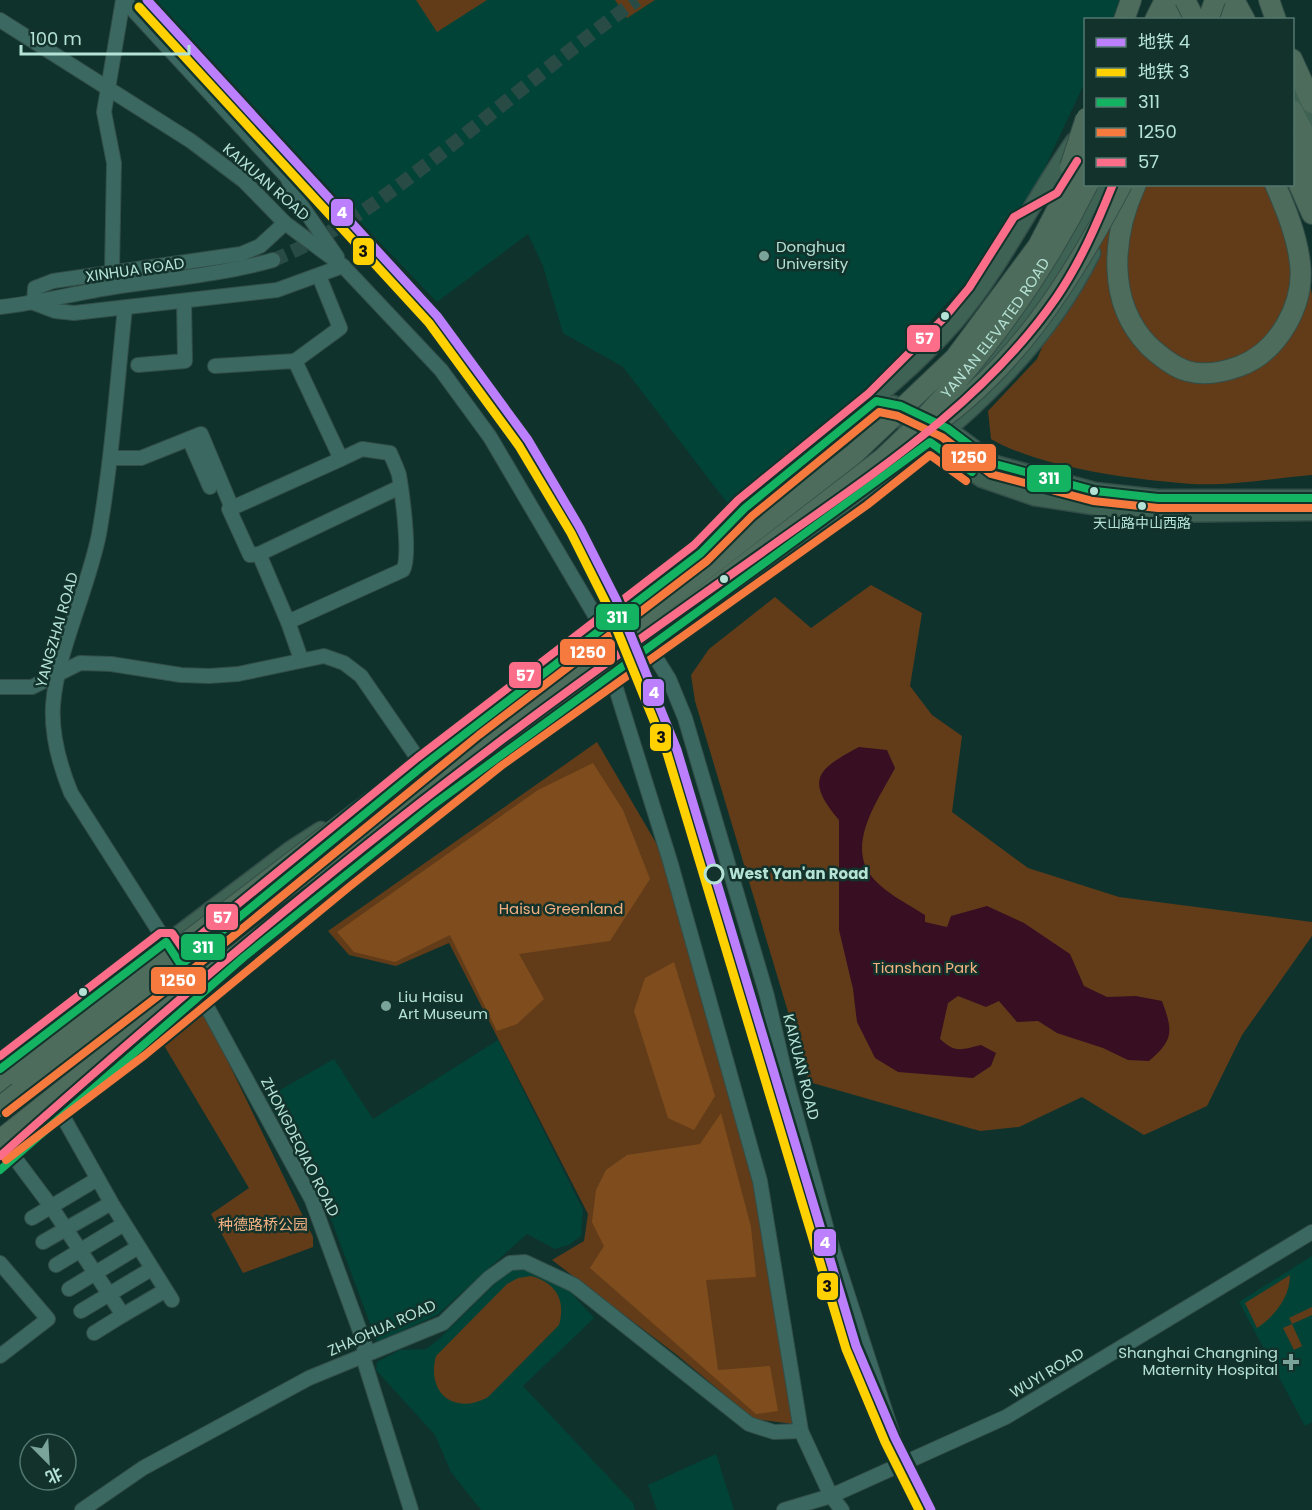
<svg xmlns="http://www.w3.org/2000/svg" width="1312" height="1510" font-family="Poppins,'Noto Sans SC',sans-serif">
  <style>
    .built { fill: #024338 }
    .green { fill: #623c19 }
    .forest { fill: #7f4d1d }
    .water { fill: #370e22 }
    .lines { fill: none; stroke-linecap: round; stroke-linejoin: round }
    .minor-tunnel { stroke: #284c45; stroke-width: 14; stroke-dasharray: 14 7; stroke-linecap: butt }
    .minor-casing { stroke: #334e48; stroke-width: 16 }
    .major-casing { stroke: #334e48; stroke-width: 19 }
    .highway-casing { stroke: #334e48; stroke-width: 22 }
    .minor { stroke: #3b6860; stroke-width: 14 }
    .major { stroke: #3e6254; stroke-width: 16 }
    .highway { stroke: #4e6c5b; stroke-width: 20 }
    .highway-bridge-casing { stroke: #334e48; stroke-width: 22; stroke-linecap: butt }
    .highway-bridge { stroke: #4e6c5b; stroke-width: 20 }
    .bus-1-casing { stroke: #12322b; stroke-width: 12 }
    .bus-2-casing { stroke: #12322b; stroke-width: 12 }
    .bus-3-casing { stroke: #12322b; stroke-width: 12 }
    .bus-1 { stroke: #13b361; stroke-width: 8 }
    .bus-2 { stroke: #f6793e; stroke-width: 8 }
    .bus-3 { stroke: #fb6d88; stroke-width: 8 }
    .metro-1-casing { stroke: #12322b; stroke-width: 14 }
    .metro-2-casing { stroke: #12322b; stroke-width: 14 }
    .metro-1 { stroke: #bc80ff; stroke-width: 9 }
    .metro-2 { stroke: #ffd100; stroke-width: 9 }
    .poi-dot { fill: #7aa49a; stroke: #12322b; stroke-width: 2 }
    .bus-dot { fill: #b4e2d5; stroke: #12322b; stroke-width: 2 }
    .stop-dot { fill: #12322b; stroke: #b4e2d5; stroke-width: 3 }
    .labels { text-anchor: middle; stroke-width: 5; stroke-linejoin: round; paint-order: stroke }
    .bus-label { font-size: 14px; fill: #b4e2d5; stroke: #12322b }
    .street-label { font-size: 15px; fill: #b4e2d5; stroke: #12322b }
    .poi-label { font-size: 15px; fill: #b4e2d5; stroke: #12322b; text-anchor: start }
    .stop-label { font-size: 15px; font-weight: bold; fill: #b4e2d5; stroke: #12322b; text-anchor: start }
    .park-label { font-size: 15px; fill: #f1b081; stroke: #12322b }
    .line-badge { stroke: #12322b; stroke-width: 2 }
    .badge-label { font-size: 16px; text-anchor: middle; font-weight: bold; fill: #fff }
    .pale-badge-label { font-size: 16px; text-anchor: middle; font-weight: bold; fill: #111 }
  </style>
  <rect width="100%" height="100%" fill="#0f322c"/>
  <g class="built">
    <polygon points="156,0 1119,0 1113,19 1086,20 1085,82 1017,227 857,401 802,441 728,504 623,367 563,333 543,266 528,234 437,302 254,112"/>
    <polygon points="498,1040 583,1210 581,1236 569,1245 555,1249 527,1234 437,1315 377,1342 328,1211 266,1098 334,1059 373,1119"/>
    <polygon points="1312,1256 1312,1422 1305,1426 1239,1302"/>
    <polygon points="524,1267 565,1286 594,1318 523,1386 633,1503 635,1510 481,1510 451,1472 435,1435 376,1370 377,1362 400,1350 426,1349 437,1341 508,1271"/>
    <polygon points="716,1454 734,1510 657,1510 648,1485"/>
  </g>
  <g class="green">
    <polygon points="416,0 487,0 437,32"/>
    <polygon points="615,0 655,0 627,18"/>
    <path d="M 1127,185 L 1267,185 L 1308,271 L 1312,295 L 1312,475 C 1274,478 1230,486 1192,484 C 1135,480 1041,468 991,439 L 988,411 L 1037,359 L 1095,225 Z"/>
    <polygon points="871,585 922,613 910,686 932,715 962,736 952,812 1028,868 1119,897 1312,922 1312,936 1242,1035 1207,1106 1144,1135 1082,1097 1019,1127 980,1131 809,1082 695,701 691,675 709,649 775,597 811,628"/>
    <polygon points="597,742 666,860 758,1181 794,1424 754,1419 677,1355 552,1260 584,1241 588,1214 449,943 396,966 349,955 328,931"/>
    <polygon points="199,1002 313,1237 313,1247 243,1273 211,1214 249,1188 159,1037"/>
    <path d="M 1290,1275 C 1290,1297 1275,1316 1257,1328 L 1245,1303 Z"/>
    <path d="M 531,1276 C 556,1283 566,1300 559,1325 L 488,1397 C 454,1416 426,1393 436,1356 L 507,1284 L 518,1278 Z"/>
    <polygon points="1312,1307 1312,1315 1292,1324 1302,1346 1294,1350 1283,1328 1292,1324 1289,1318"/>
  </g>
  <g class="forest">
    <polygon points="593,763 623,810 650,879 610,941 519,954 544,999 517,1024 497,1031 450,935 395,962 354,952 337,932 538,790"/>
    <polygon points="674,962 715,1096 694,1130 668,1118 634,1011 645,978"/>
    <polygon points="721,1113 751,1227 756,1277 706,1280 718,1370 770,1366 778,1411 756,1414 590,1268 604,1246 592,1222 596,1190 606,1170 627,1155 700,1144"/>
  </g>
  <path class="water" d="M 859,747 L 887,750 L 895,768 C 880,797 848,840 869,873 C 881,891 908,904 925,915 L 925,922 L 947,927 L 951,916 L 987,906 L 1024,923 L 1070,954 L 1084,986 L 1107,997 L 1136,996 L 1162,1001 C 1173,1031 1174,1040 1149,1061 L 1128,1060 L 1103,1048 L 1057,1033 L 1038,1021 L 1017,1022 L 999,1001 L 986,1007 L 958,996 L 948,1003 L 940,1039 C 955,1053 961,1050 981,1045 L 996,1053 L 991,1066 L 973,1078 L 898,1072 L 875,1058 L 857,1022 L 853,989 L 839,930 L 839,820 C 804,779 818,769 859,747 Z"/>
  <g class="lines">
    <path class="minor-tunnel" d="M 273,260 C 333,236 380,200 431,161 C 500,108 566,51 637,0"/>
    <defs>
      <g id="minor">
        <polyline points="124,0 287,177 297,199 337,257"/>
        <polyline points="0,20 191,141 244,181 285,223 343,266 441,370 490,437 603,629 604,638"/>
        <polyline points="112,271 114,163 104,112 123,0"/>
        <polyline points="34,303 55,311 74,313 277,290 343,266"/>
        <polyline points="34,303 35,288 53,281 241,254 260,246 285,223"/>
        <path d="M 0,307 C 39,303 75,293 114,287 C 168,279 220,275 273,260"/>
        <path d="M 125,308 C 117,383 112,460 99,534 C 88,590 57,651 53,705 C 51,736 60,766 71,793 L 171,950"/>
        <polyline points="295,361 340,328 319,276"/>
        <polyline points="138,365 185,361 184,301"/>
        <polyline points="189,439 210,487"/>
        <polyline points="110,458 141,458 201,434 232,508 341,459 295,361 215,366"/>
        <path d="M 341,459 L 362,449 L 390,453 C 393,460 397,468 399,475 C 402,492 411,557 403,570 L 288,622 L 259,554 L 400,487"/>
        <polyline points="232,508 229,509 250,555 259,554"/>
        <polyline points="288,622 301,659"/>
        <polyline points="635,642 649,647 669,679 685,718 767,996 787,1082 828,1234 902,1463 922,1510"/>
        <polyline points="608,663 670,861 760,1181 801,1431 831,1496 842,1510"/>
        <polyline points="0,687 32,687 80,663 111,664 181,675 209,676 238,674 324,656 344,663 361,676 423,766"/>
        <polyline points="200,994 312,1200 365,1345 363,1357 411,1510"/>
        <polyline points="62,1115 112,1204 172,1300"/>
        <polyline points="14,1157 50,1205 123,1315 159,1294"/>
        <polyline points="32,1218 94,1181"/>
        <polyline points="43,1242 106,1206"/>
        <polyline points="0,1263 48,1319 0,1356"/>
        <polyline points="56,1265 119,1227"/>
        <polyline points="69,1289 135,1249"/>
        <polyline points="81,1311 148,1271"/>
        <polyline points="94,1333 123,1315"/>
        <polyline points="82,1510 143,1468 309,1378 443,1323 489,1278 510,1263 525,1262 574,1285 749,1424 774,1432 801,1431"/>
        <polyline points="784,1510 831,1496 1006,1417 1312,1232"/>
      </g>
      <g id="major">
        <polyline points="1296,87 1312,128"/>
        <polyline points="965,383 1034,307 1063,264 1105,184"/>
        <polyline points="876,401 982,479 1034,497 1144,514 1312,512"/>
        <polyline points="893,404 947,428 995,464 1095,491 1158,498 1312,498"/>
        <path d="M 733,520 C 803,450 888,398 954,323 C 1001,268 1032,201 1074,141"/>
        <path d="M 715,598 C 852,502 1016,407 1092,253"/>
        <polyline points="413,774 701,553 868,430"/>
        <polyline points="128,1055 207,988"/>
        <polyline points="0,1069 290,850 321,830"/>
      </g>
      <g id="highway">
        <polyline points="1217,0 1228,20"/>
        <polyline points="1234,0 1245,20"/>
        <polyline points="1269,0 1276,20"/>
        <polyline points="1124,20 1131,0"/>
        <polyline points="1155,20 1165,0"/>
        <polyline points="1172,20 1182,0"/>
        <polyline points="1292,59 1312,103"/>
        <polyline points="1292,110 1312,149"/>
        <polyline points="1292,138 1312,182"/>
        <polyline points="1292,169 1312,214"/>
        <path d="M 1136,184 C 1112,236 1106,302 1149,346 C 1160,356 1173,367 1187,371 C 1205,376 1224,372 1240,366 C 1279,351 1305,304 1300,263 C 1297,236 1286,209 1275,184"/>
        <polyline points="372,801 423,766"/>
        <polyline points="0,1084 13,1074"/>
        <polyline points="0,1160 138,1047"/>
      </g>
    </defs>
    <use href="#minor" class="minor-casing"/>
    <use href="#major" class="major-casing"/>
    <use href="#highway" class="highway-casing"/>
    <use href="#minor" class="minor"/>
    <use href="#major" class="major"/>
    <use href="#highway" class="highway"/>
    <defs>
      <g id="highway-bridge">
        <polyline points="1185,0 1195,20"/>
        <polyline points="1208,20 1215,0"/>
        <polyline points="1070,167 1086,118"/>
        <path d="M 920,434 C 1013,374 1071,281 1122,184"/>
        <polyline points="13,1074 372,801"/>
        <polyline points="0,1107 114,1015 492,735 854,454 955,358 1038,246 1086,154"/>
        <path id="s1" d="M 0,1140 L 127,1039 L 882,459 C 966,382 1037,286 1088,184"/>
      </g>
    </defs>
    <use href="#highway-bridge" class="highway-bridge-casing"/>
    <use href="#highway-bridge" class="highway-bridge"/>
    <defs>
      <g id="bus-1">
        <polyline points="0,1069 166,942 181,965 423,766 701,553 745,508 876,401 901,406 947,428 995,464 1095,491 1158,498 1312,498"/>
        <polyline points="0,1170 244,957 433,805 930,442 972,472"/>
      </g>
      <g id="bus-2">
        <polyline points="6,1113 188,973 479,735 707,561 752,516 879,412 898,416 942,437 991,474 1093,501 1158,508 1312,508"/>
        <polyline points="6,1160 145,1055 349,887 501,766 867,505 930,455 966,481"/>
      </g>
      <g id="bus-3">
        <polyline points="0,1056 160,933 172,933 183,949 417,758 694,545 738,500 869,393 944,318 969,288 1014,217 1057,193 1077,161"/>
        <path d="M 0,1156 C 159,1015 320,877 490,749 C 579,681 671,617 763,552 C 868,477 982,405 1056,298 C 1080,263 1097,224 1113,184"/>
      </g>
    </defs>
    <use href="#bus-1" class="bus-1-casing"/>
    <use href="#bus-2" class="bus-2-casing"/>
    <use href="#bus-3" class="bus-3-casing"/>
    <use href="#bus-1" class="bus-1"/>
    <use href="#bus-2" class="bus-2"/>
    <use href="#bus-3" class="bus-3"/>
    <defs>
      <polyline id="metro-1" points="147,0 437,316 528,440 580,528 616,599 677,750 856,1346 895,1438 931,1510"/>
      <polyline id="metro-2" points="139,7 429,323 519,446 571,533 606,603 667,753 846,1349 885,1442 919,1510"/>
    </defs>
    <use href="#metro-1" class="metro-1-casing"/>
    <use href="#metro-2" class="metro-2-casing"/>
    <use href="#metro-1" class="metro-1"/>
    <use href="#metro-2" class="metro-2"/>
  </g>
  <g class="poi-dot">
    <circle cx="764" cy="256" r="6"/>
    <circle cx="386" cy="1006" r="6"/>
    <path d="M1288 1353h6v6h6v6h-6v6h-6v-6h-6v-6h6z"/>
  </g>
  <g class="bus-dot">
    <circle cx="945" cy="316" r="5"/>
    <circle cx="1094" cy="491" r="5"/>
    <circle cx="1142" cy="506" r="5"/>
    <circle cx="724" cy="579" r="5"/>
    <circle cx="83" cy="992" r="5"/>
  </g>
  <circle class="stop-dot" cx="714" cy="874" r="9"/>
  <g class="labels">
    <g class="bus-label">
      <text x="1142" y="528">天山路中山西路</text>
    </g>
    <g class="street-label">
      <text transform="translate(266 182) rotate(41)" y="5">KAIXUAN ROAD</text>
      <text transform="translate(135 270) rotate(-8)" y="5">XINHUA ROAD</text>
      <text dy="5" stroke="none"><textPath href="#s1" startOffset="1288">YAN'AN ELEVATED ROAD</textPath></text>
      <text transform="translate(57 630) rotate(-74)" y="5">YANGZHAI ROAD</text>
      <text transform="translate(801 1067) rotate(76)" y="5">KAIXUAN ROAD</text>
      <text transform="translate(300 1147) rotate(63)" y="5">ZHONGDEQIAO ROAD</text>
      <text transform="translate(382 1328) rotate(-24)" y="5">ZHAOHUA ROAD</text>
      <text transform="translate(1047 1373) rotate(-31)" y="5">WUYI ROAD</text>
    </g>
    <g class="poi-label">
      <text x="776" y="252">Donghua<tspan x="776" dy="17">University</tspan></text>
      <text x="398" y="1002">Liu Haisu<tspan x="398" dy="17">Art Museum</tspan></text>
      <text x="1278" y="1358" text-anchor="end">Shanghai Changning<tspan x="1278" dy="17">Maternity Hospital</tspan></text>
    </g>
    <g class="stop-label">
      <text x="729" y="879">West Yan'an Road</text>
    </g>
    <g class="park-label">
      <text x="561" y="914">Haisu Greenland</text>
      <text x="925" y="973">Tianshan Park</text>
      <text x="263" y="1230">种德路桥公园</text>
    </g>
  </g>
  <g class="line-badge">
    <rect x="330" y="198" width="24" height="29" rx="6" fill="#bc80ff"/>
    <rect x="352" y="237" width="23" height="29" rx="6" fill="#ffd100"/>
    <rect x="906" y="324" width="35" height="29" rx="6" fill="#fb6d88"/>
    <rect x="941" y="443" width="56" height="29" rx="6" fill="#f6793e"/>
    <rect x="1026" y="464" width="46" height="29" rx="6" fill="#13b361"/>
    <rect x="595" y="603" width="45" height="28" rx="6" fill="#13b361"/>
    <rect x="559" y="638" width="57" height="28" rx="6" fill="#f6793e"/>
    <rect x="508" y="661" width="34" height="28" rx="6" fill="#fb6d88"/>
    <rect x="642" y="678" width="23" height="29" rx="6" fill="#bc80ff"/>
    <rect x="649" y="723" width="23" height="29" rx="6" fill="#ffd100"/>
    <rect x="205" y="903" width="34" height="28" rx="6" fill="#fb6d88"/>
    <rect x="180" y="933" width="46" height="28" rx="6" fill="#13b361"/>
    <rect x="150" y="966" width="57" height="29" rx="6" fill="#f6793e"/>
    <rect x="813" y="1228" width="24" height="29" rx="6" fill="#bc80ff"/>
    <rect x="816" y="1272" width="23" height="29" rx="6" fill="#ffd100"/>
  </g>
  <g class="badge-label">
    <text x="342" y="218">4</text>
    <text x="924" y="344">57</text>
    <text x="969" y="463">1250</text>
    <text x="1049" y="484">311</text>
    <text x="617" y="623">311</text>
    <text x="588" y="658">1250</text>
    <text x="525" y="681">57</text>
    <text x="654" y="698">4</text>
    <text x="222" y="923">57</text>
    <text x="203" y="953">311</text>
    <text x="178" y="986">1250</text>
    <text x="825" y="1248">4</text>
  </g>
  <g class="pale-badge-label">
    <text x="363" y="257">3</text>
    <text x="661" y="743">3</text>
    <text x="827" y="1292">3</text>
  </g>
  <rect x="1084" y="18" width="210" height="168" fill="#12322b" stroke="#53786f" stroke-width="1.5"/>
  <rect x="1096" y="38" width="30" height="9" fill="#bc80ff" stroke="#53786f" stroke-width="1.5"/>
  <text x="1138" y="48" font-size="18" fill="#b4e2d5">地铁 4</text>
  <rect x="1096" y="68" width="30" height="9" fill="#ffd100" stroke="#53786f" stroke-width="1.5"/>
  <text x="1138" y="78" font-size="18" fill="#b4e2d5">地铁 3</text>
  <rect x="1096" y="98" width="30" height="9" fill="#13b361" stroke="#53786f" stroke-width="1.5"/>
  <text x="1138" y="108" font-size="18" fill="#b4e2d5">311</text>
  <rect x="1096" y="128" width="30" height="9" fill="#f6793e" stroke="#53786f" stroke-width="1.5"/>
  <text x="1138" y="138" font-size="18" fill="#b4e2d5">1250</text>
  <rect x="1096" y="158" width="30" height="9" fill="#fb6d88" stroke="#53786f" stroke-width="1.5"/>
  <text x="1138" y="168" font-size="18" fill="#b4e2d5">57</text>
  <g transform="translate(48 1462) rotate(156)"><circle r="28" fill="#12322b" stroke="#53786f" stroke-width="1.5"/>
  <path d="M0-4.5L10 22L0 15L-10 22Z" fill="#7aa49a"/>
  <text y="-9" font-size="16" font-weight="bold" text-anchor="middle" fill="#b4e2d5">北</text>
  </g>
  <path d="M21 45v9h168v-9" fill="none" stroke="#b4e2d5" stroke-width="3"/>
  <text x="30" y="45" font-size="18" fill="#b4e2d5" stroke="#12322b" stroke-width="4.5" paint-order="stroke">100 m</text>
</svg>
